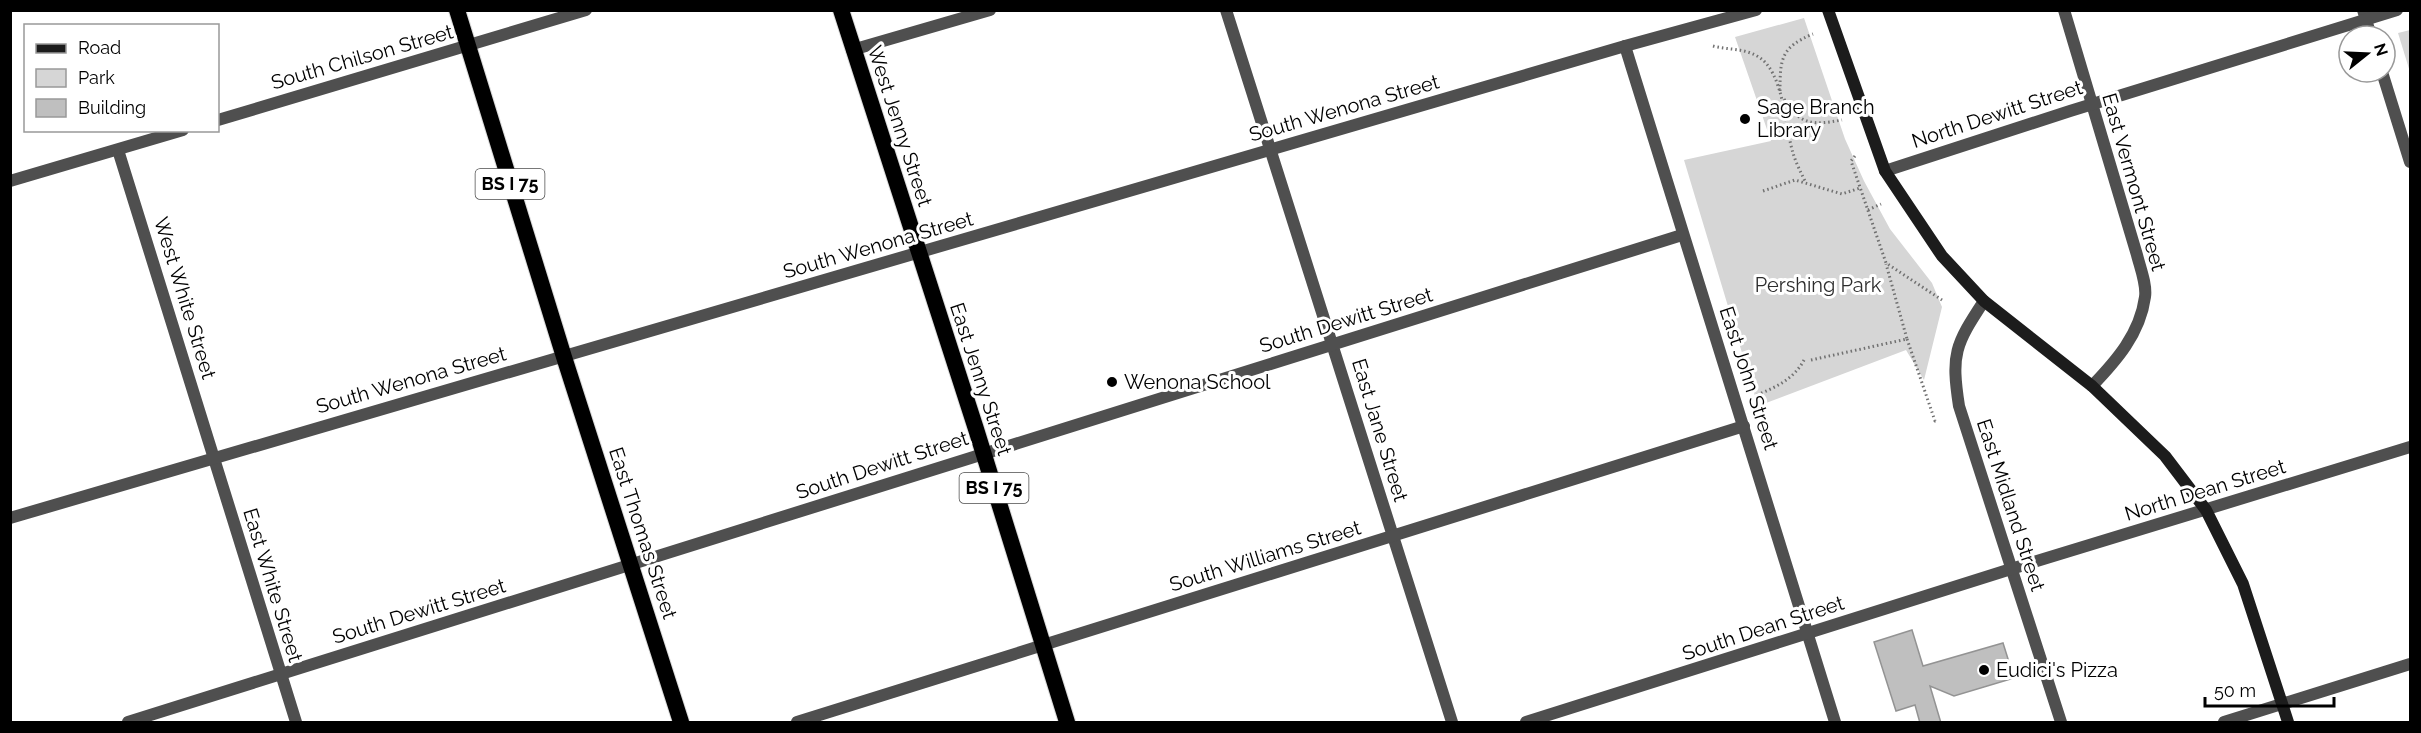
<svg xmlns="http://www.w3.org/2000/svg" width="2421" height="733" font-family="Raleway,sans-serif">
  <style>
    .green { fill: #d6d6d6 }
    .building { fill: #bfbfbf; stroke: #939393; stroke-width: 1.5 }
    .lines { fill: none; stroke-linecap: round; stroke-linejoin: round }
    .trunk-casing { stroke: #dbdbdb; stroke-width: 18 }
    .path { stroke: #717171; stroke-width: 3; stroke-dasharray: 1.5 3; stroke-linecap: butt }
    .minor { stroke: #4f4f4f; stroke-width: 12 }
    .secondary { stroke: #1c1c1c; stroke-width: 12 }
    .trunk { stroke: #000; stroke-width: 16 }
    .poi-dot { fill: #000; stroke: #fff; stroke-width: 2 }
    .labels { text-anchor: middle; stroke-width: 6; stroke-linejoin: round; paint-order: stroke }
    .shield { fill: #fff; stroke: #4c4c4c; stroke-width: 1.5 }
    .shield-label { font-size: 18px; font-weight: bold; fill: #000 }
    .street-label { font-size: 20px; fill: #000; stroke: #fff }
    .poi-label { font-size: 20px; fill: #000; stroke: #fff; text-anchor: start }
    .park-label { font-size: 20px; fill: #2d2d2d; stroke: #fff }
  </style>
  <rect width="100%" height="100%" fill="#fff"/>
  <g class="green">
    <polygon points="1804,18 1845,139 1864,181 1890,229 1932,283 1942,307 1924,380 1906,350 1758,406 1684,160 1771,141 1735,37"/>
    <polygon points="2410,30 2410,72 2398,33"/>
  </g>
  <polygon class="building" points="1912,630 1923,666 2003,643 2014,678 1954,696 1930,686 1941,723 1920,723 1915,705 1896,711 1874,642"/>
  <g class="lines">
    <defs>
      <g id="trunk">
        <polyline points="457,10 564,357 681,722"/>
        <polyline points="841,10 976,429 1067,722"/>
      </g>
    </defs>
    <use href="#trunk" class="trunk-casing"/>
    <g class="path">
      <path d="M 1713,46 C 1728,50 1743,48 1757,56 C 1784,70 1785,128 1793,153 C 1796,163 1801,173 1806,183"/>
      <path d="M 1780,91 C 1780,59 1781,47 1813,34"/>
      <path d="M 1784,99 C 1800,126 1814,125 1842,120"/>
      <polyline points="1855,156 1851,161 1886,263 1942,300"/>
      <polyline points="1763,191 1795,180 1842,194 1860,188"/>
      <polyline points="1868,210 1881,204"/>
      <polyline points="1907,339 1935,421 1938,420"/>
      <polyline points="1811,360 1907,339 1886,264"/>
      <path d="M 1757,395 C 1776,387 1794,379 1804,360"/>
    </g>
    <g class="minor">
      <polyline points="1226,10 1452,722"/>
      <path d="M 2064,10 L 2137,255 C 2140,267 2147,285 2145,297 C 2140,334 2116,361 2092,386"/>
      <polyline points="2363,10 2371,36"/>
      <polyline points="1625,46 1835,722"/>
      <polyline points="852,50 990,10"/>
      <polyline points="2382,72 2410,162"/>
      <polyline points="218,120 586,10"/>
      <polyline points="118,150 296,722"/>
      <polyline points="1885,171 2070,111 2397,10"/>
      <polyline points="10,181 183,130"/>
      <path d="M 1984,301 C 1955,345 1951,354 1959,406 L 2061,722"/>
      <polyline points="10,518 1625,46 1756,10"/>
      <polyline points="128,722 1682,235"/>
      <polyline points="797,722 1744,426"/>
      <polyline points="1526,722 2011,569 2410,447"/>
      <polyline points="2224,722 2410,664"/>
    </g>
    <polyline class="secondary" points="1828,10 1885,171 1942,256 1984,301 2092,386 2165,456 2206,510 2243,584 2288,722"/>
    <use href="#trunk" class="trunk"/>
  </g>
  <g class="poi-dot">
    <circle cx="1745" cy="119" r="6"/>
    <circle cx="1112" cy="382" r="6"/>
    <circle cx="1984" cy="670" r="6"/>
  </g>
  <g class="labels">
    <g class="shield">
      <rect x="475.5" y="169" width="69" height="30" rx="4.5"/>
      <rect x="959.5" y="473" width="69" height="30" rx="4.5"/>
    </g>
    <g class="shield-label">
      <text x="510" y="190">BS I 75</text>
      <text x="994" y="494">BS I 75</text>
    </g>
    <g class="street-label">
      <text transform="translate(362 57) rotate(-16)" y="7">South Chilson Street</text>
      <text transform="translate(1344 108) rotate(-16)" y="7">South Wenona Street</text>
      <text transform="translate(1997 114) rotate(-18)" y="7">North Dewitt Street</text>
      <text transform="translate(900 126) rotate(72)" y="7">West Jenny Street</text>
      <text transform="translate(2134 182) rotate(74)" y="7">East Vermont Street</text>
      <text transform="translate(878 245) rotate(-16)" y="7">South Wenona Street</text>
      <text transform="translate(185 298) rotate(73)" y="7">West White Street</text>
      <text transform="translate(1346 320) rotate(-17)" y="7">South Dewitt Street</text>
      <text transform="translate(1749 378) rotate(72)" y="7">East John Street</text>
      <text transform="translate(981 379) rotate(72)" y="7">East Jenny Street</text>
      <text transform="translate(411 380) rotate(-16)" y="7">South Wenona Street</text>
      <text transform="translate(1380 430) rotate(73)" y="7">East Jane Street</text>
      <text transform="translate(882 465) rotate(-18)" y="7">South Dewitt Street</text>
      <text transform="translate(2205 490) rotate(-17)" y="7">North Dean Street</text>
      <text transform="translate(2011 505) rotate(72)" y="7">East Midland Street</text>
      <text transform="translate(643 533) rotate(72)" y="7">East Thomas Street</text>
      <text transform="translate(1265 556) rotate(-17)" y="7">South Williams Street</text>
      <text transform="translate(273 585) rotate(73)" y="7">East White Street</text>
      <text transform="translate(419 611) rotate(-17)" y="7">South Dewitt Street</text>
      <text transform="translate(1763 628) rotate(-18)" y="7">South Dean Street</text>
    </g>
    <g class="poi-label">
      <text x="1757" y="114">Sage Branch<tspan x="1757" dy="23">Library</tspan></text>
      <text x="1124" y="389">Wenona School</text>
      <text x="1996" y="677">Eudici's Pizza</text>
    </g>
    <g class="park-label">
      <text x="1818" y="292">Pershing Park</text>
    </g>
  </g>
  <rect width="2421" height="733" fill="none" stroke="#000000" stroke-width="24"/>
  <rect x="24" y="24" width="195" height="108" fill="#ffffff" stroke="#999999" stroke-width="1.5"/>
  <rect x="36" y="44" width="30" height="9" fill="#1c1c1c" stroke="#999999" stroke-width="1.5"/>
  <text x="78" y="54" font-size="18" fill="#000000">Road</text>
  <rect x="36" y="69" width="30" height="18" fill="#d6d6d6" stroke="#999999" stroke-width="1.5"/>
  <text x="78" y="84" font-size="18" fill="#000000">Park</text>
  <rect x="36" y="99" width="30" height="18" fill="#bfbfbf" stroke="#999999" stroke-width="1.5"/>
  <text x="78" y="114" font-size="18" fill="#000000">Building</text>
  <g transform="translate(2367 54) rotate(72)"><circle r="28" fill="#ffffff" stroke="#999999" stroke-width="1.5"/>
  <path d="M0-4.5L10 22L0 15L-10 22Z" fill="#000000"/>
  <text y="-9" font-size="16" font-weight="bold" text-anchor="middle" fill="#000000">N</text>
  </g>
  <path d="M2205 697v9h129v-9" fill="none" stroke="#000000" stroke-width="3"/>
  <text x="2214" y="697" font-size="18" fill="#000000" stroke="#ffffff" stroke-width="4.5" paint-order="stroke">50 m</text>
</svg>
